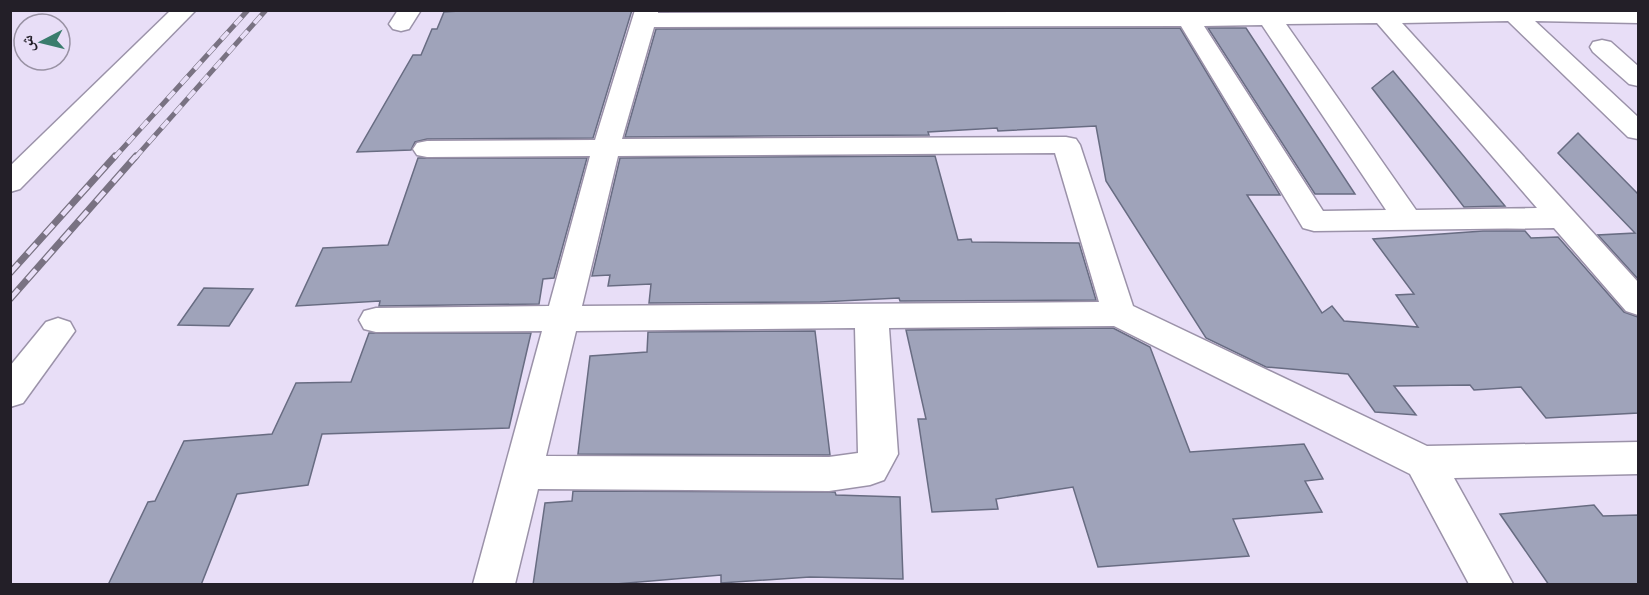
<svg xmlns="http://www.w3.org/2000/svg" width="1649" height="595" font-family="'Archivo Narrow','Noto Naskh Arabic',sans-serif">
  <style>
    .building { fill: #9fa3ba; stroke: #686c82; stroke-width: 1.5 }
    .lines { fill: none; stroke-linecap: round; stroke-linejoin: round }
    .street-casing { stroke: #9b92a9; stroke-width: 3 }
    .street { fill: #fff; fill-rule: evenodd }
    .rail-far1-casing { stroke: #797282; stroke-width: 5 }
    .rail-casing { stroke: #797282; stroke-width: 7 }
    .rail-far1 { stroke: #e8def7; stroke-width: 4; stroke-dasharray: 10; stroke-linecap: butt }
    .rail { stroke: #e8def7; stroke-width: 4.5; stroke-dasharray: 13; stroke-linecap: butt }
  </style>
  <rect width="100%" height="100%" fill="#e8def7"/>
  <g class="building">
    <polygon points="475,10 632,10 593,138 427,139 415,142 411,150 357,152 413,55 421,55 432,29 437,29 444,12"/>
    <polygon points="1180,28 1280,195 1247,195 1322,313 1332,306 1344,321 1418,327 1396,295 1414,294 1373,239 1483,231 1525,231 1531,238 1558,237 1624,312 1638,317 1638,413 1546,418 1521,387 1474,390 1470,385 1394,386 1416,415 1375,412 1348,374 1266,367 1206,338 1106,181 1096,126 998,131 997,128 928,132 929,135 625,137 656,29"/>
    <polygon points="1208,28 1246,28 1355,194 1315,194"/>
    <polygon points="1393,71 1505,206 1464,207 1372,88"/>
    <polygon points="1578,133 1638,194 1638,279 1598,235 1635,233 1558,153"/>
    <polygon points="935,156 958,240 971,239 972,242 1079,243 1096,300 900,301 899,298 820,302 649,303 651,284 608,286 610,275 592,276 620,158"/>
    <polygon points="418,158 587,158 554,278 543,279 539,304 379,306 380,301 296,306 323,248 388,245"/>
    <polygon points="204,288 253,289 229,326 178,325"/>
    <polygon points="1113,328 1150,347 1190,452 1304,444 1323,479 1305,481 1322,512 1233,519 1249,556 1098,567 1073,487 996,499 998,509 932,512 918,419 926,419 906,330"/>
    <polygon points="815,331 830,455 578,454 590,356 647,352 648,332"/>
    <polygon points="369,333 531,333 509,428 322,434 308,485 237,494 201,585 108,585 148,502 155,501 184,441 272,434 296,383 351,382"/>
    <polygon points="573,491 835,492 836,495 900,497 903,579 810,577 721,583 721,575 604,585 533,585 545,503 572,501"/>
    <polygon points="1594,505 1603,516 1638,515 1638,585 1549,585 1500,514"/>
  </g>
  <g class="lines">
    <defs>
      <g id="street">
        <polygon points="171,10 196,10 20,189 10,192 10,166"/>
        <polygon points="398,10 421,10 409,29 401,31 393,29 389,24"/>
        <path d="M 635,10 L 658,10 L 658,13 L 1638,10 L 1638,23 L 1535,21 L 1638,117 L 1638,139 L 1628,137 L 1508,21 L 1402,23 L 1638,282 L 1638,315 L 1626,311 L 1554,228 L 1314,231 L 1303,228 L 1181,26 L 654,27 L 622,139 L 1066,137 L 1076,139 L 1080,145 L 1133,306 L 1427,446 L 1638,442 L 1638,474 L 1454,478 L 1513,584 L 1469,584 L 1410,474 L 1114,326 L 889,328 L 898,454 L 884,480 L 870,485 L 829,491 L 538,489 L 515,584 L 473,584 L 542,331 L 376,332 L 364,329 L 359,320 L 364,311 L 376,308 L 549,306 L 590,156 L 427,157 L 417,155 L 413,149 L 417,143 L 427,141 L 595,140 ZM 1377,23 L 1537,208 L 1416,210 L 1286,24 ZM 1262,25 L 1386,210 L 1323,211 L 1204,26 ZM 1055,153 L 1099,302 L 582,306 L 618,156 ZM 855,328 L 858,453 L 829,457 L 546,456 L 576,331 Z"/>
        <polygon points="1602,40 1611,42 1638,66 1638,86 1629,84 1593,52 1590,47 1593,42"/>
        <polygon points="58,318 70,322 75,331 23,403 10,407 10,366 46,322"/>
      </g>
    </defs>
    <use href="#street" class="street-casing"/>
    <use href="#street" class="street"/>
    <defs>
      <g id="rail-far1">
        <polyline points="114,158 248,10"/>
        <polyline points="135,158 266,10"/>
      </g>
      <g id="rail">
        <polyline points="10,273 115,156"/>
        <polyline points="10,299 136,156"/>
      </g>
    </defs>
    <use href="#rail-far1" class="rail-far1-casing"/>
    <use href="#rail" class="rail-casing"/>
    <use href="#rail-far1" class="rail-far1"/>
    <use href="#rail" class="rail"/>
  </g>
  <rect width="1649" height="595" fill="none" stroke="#231f28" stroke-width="24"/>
  <g transform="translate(42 42) rotate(263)"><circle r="28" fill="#e8def7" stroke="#9992a4" stroke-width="1.5"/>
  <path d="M0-4.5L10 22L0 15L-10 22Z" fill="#3a7c6d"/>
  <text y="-9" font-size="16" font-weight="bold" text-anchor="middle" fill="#231f28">ش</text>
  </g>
</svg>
